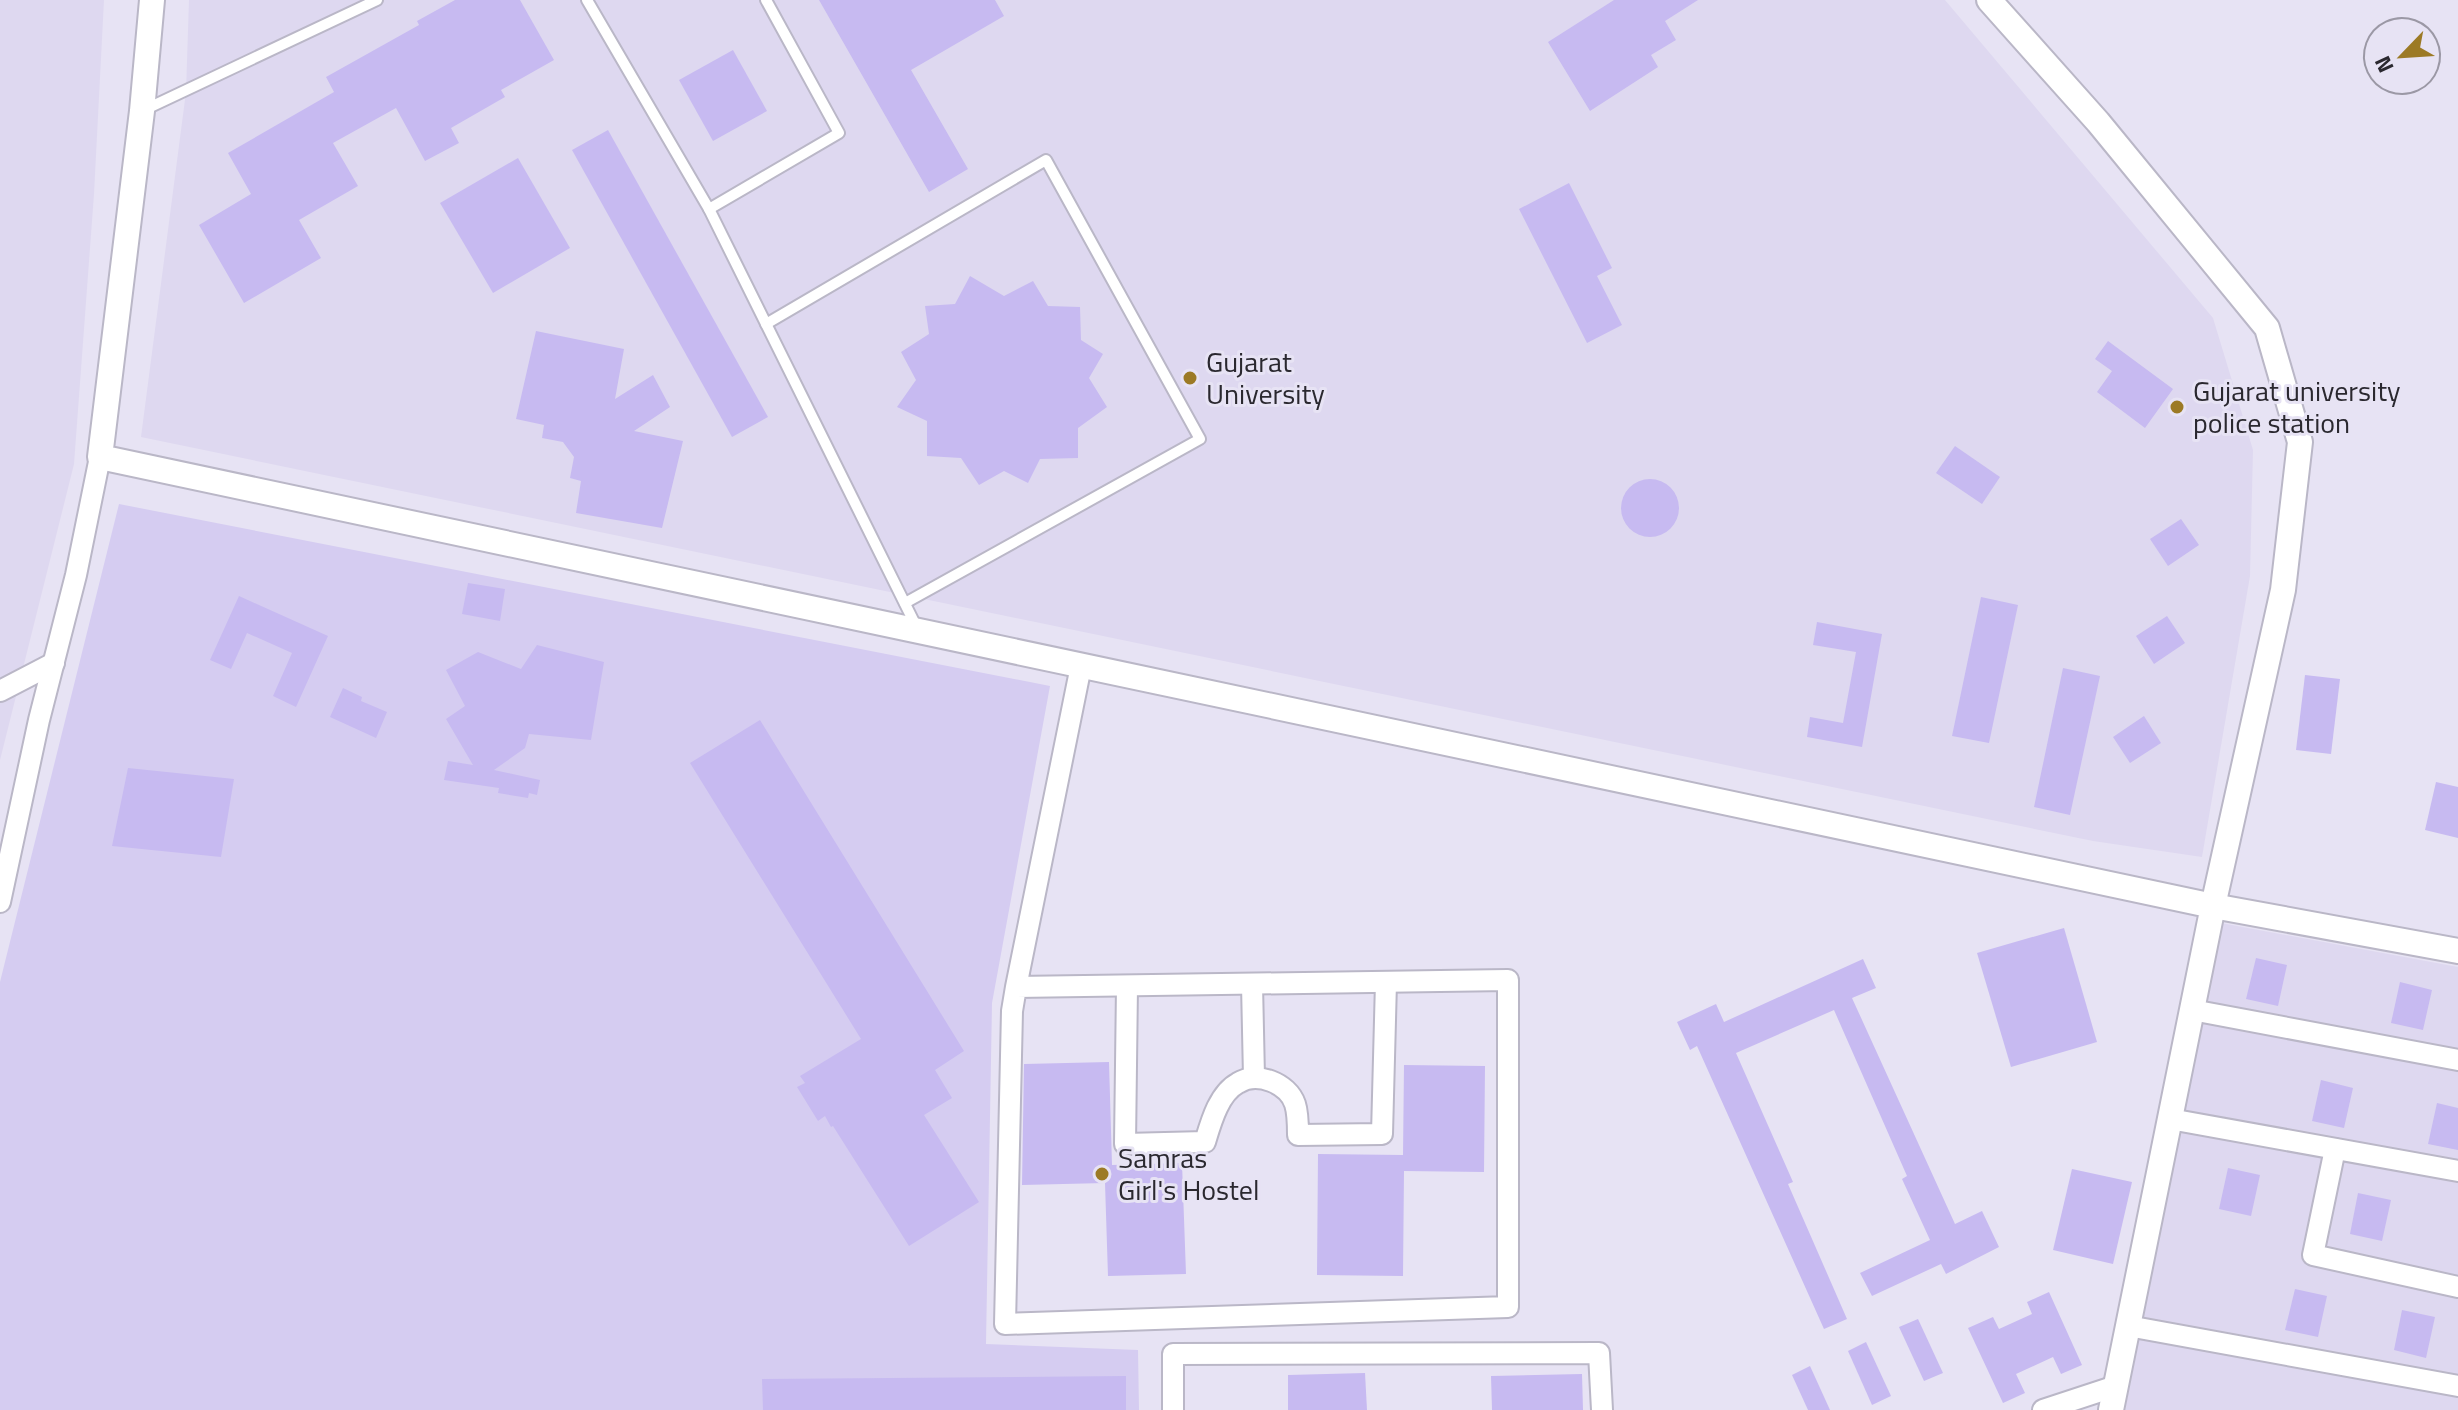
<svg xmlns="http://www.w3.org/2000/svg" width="2458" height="1410" font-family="'Titillium Web',sans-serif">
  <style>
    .built { fill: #ded8f0 }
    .green { fill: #d5ccf1 }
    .building { fill: #c7baf1 }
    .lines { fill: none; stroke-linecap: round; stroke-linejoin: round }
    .service-casing { stroke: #bab7c7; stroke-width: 14 }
    .minor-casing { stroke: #bab7c7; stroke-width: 24 }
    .tertiary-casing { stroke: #bab7c7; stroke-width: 28 }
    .service { stroke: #fff; stroke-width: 10 }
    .minor { stroke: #fff; stroke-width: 20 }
    .tertiary { stroke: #fff; stroke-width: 24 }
    .poi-dot { fill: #9c7a25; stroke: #e7e3f4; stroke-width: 3 }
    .labels { text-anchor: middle; stroke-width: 6; stroke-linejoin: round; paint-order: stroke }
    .poi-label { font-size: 28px; fill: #2a282f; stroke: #e7e3f4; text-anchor: start }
  </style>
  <rect width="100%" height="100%" fill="#e7e3f4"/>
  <g class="built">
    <polygon points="0,0 104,0 94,194 74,464 0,760"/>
    <polygon points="189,0 1945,0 2213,318 2253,450 2250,576 2202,857 2093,841 141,437 186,92"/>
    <polygon points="2221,923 2458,967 2458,1410 2125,1410"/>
  </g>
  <polygon class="green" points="119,504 1050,686 992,1003 986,1344 1138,1350 1139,1410 0,1410 0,982"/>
  <g class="building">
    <polygon points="455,0 520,0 554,60 501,90 505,97 451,128 459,143 425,161 396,108 333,143 358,186 299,220 321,258 244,303 199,225 251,194 228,153 334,92 326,77 419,25 417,21"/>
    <polygon points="819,0 995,0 1004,16 911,70 968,169 929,192"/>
    <polygon points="1614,0 1698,0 1665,21 1676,40 1651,55 1658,67 1590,111 1548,42"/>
    <polygon points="733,50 767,111 713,141 679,80"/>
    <polygon points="608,130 768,417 732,437 572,150"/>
    <polygon points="518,158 570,248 493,293 440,203"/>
    <polygon points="1569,183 1612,268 1597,276 1622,325 1587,343 1519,209"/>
    <polygon points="970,276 1004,296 1033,281 1048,306 1080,307 1081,340 1103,354 1089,378 1107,407 1078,428 1078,458 1040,459 1028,483 1004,471 979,485 961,458 927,456 927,421 897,407 916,380 901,352 929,334 925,306 955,304"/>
    <polygon points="536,331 624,349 615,399 653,375 670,407 634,431 683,441 662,528 576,513 581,481 570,478 574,457 563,442 542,438 544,425 516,419"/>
    <polygon points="2108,341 2173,389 2145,428 2097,392 2112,371 2095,359"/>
    <polygon points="1955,446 2000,477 1982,504 1936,473"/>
    <circle cx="1650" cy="508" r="29"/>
    <polygon points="2181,519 2199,545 2168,566 2150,539"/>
    <polygon points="468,583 505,589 500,621 462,614"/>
    <polygon points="239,596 328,636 296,707 273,696 292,653 247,633 231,669 210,660"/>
    <polygon points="1981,597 2018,605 1989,743 1952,736"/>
    <polygon points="2167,616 2185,643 2154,664 2136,636"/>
    <polygon points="1817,622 1882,634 1862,747 1807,737 1810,717 1843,723 1856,652 1813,645"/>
    <polygon points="537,645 604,662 591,740 529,734 525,748 494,770 540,780 537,795 529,793 528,798 498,793 499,788 444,780 448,761 473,765 446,719 465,706 446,670 478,652 521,669"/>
    <polygon points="2063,668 2100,676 2070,815 2034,807"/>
    <polygon points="2305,675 2340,679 2331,754 2296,750"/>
    <polygon points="343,688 362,697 361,701 387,712 376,738 330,717"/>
    <polygon points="2144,716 2161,743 2130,763 2113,737"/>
    <polygon points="760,720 964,1051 935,1070 952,1098 924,1115 979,1202 909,1246 833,1126 831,1127 825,1116 818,1121 797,1087 805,1083 800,1076 861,1039 690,763"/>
    <polygon points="128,768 234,779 221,857 112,846"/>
    <polygon points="2436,782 2458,787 2458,838 2425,830"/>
    <polygon points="2064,928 2097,1042 2011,1067 1977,953"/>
    <polygon points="2256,958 2287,965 2278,1006 2246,999"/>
    <polygon points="1863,959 1876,988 1852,998 1955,1224 1982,1211 1999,1247 1946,1274 1941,1264 1872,1296 1860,1273 1930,1240 1902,1179 1907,1176 1834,1010 1736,1053 1793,1182 1788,1184 1847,1319 1824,1329 1697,1046 1690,1050 1677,1022 1716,1004 1724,1022"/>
    <polygon points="2400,982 2432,990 2423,1030 2391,1023"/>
    <polygon points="1109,1062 1112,1165 1182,1163 1186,1274 1108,1276 1105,1183 1022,1185 1024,1064"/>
    <polygon points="1404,1065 1485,1066 1484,1172 1404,1171 1403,1276 1317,1275 1318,1154 1403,1155"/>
    <polygon points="2321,1080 2353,1088 2344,1128 2312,1121"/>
    <polygon points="2437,1103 2458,1108 2458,1150 2428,1144"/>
    <polygon points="2228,1168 2260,1175 2251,1216 2219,1209"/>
    <polygon points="2072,1169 2132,1182 2113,1264 2053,1250"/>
    <polygon points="2358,1193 2391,1200 2382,1241 2350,1234"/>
    <polygon points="2295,1289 2327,1296 2318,1337 2285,1330"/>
    <polygon points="2049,1292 2082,1365 2061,1374 2053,1357 2016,1374 2025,1393 2003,1403 1968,1328 1993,1317 1999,1329 2032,1314 2027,1302"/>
    <polygon points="2402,1310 2435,1317 2426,1358 2394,1350"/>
    <polygon points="1918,1319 1943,1373 1924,1381 1899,1327"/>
    <polygon points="1866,1342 1891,1396 1872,1405 1848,1351"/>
    <polygon points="1810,1366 1830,1410 1808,1410 1792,1375"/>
    <polygon points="1365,1373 1367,1410 1288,1410 1288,1375"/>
    <polygon points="1582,1374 1583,1410 1492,1410 1491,1376"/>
    <polygon points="1126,1376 1126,1410 763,1410 762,1379"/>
  </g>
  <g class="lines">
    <defs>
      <g id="service">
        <polyline points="587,0 709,209 917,628"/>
        <polyline points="144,110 377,0"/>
        <polyline points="709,209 839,133 766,0"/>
        <polyline points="766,324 1046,160 1200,439 905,603"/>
      </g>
      <g id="minor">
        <polyline points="0,691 54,663"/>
        <polyline points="0,902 39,720 76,575 100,457"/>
        <polyline points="1252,984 1254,1077"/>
        <path d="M 1127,986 L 1125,1144 L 1205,1142 C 1211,1122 1219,1093 1238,1083 C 1257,1071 1288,1083 1295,1104 C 1298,1113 1298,1126 1298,1135 L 1382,1134 L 1386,982"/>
        <polyline points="1016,987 1508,980 1508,1307 1005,1324 1012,1011 1016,987 1081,666"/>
        <polyline points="2192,1010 2458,1060"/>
        <polyline points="2170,1119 2458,1171"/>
        <polyline points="2335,1149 2313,1255 2458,1287"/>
        <polyline points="2128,1326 2458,1386"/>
        <polyline points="1173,1410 1173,1354 1599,1353 1602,1410"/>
        <polyline points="2043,1410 2116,1386"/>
      </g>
      <g id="tertiary">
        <polyline points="152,0 142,111 100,457 2213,906 2111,1410"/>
        <polyline points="1989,0 2098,122 2267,328 2300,442 2283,590 2213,906 2458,951"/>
      </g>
    </defs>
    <use href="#service" class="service-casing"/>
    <use href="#minor" class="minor-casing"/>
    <use href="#tertiary" class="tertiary-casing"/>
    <use href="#service" class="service"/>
    <use href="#minor" class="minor"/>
    <use href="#tertiary" class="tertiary"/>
  </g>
  <g class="poi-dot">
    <circle cx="1190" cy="378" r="8"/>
    <circle cx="2177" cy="407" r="8"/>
    <circle cx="1102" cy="1174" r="8"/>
  </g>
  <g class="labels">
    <g class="poi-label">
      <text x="1206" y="372">Gujarat<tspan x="1206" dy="32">University</tspan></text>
      <text x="2193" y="401">Gujarat university<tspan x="2193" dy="32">police station</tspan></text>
      <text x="1118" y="1168">Samras<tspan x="1118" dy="32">Girl's Hostel</tspan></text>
    </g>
  </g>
  <g transform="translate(2402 56) rotate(245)"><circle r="38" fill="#e7e3f4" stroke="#9b98a5" stroke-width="2"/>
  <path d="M0-6L14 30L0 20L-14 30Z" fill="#9c7a25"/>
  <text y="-12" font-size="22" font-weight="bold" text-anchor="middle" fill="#2a282f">N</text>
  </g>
</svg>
